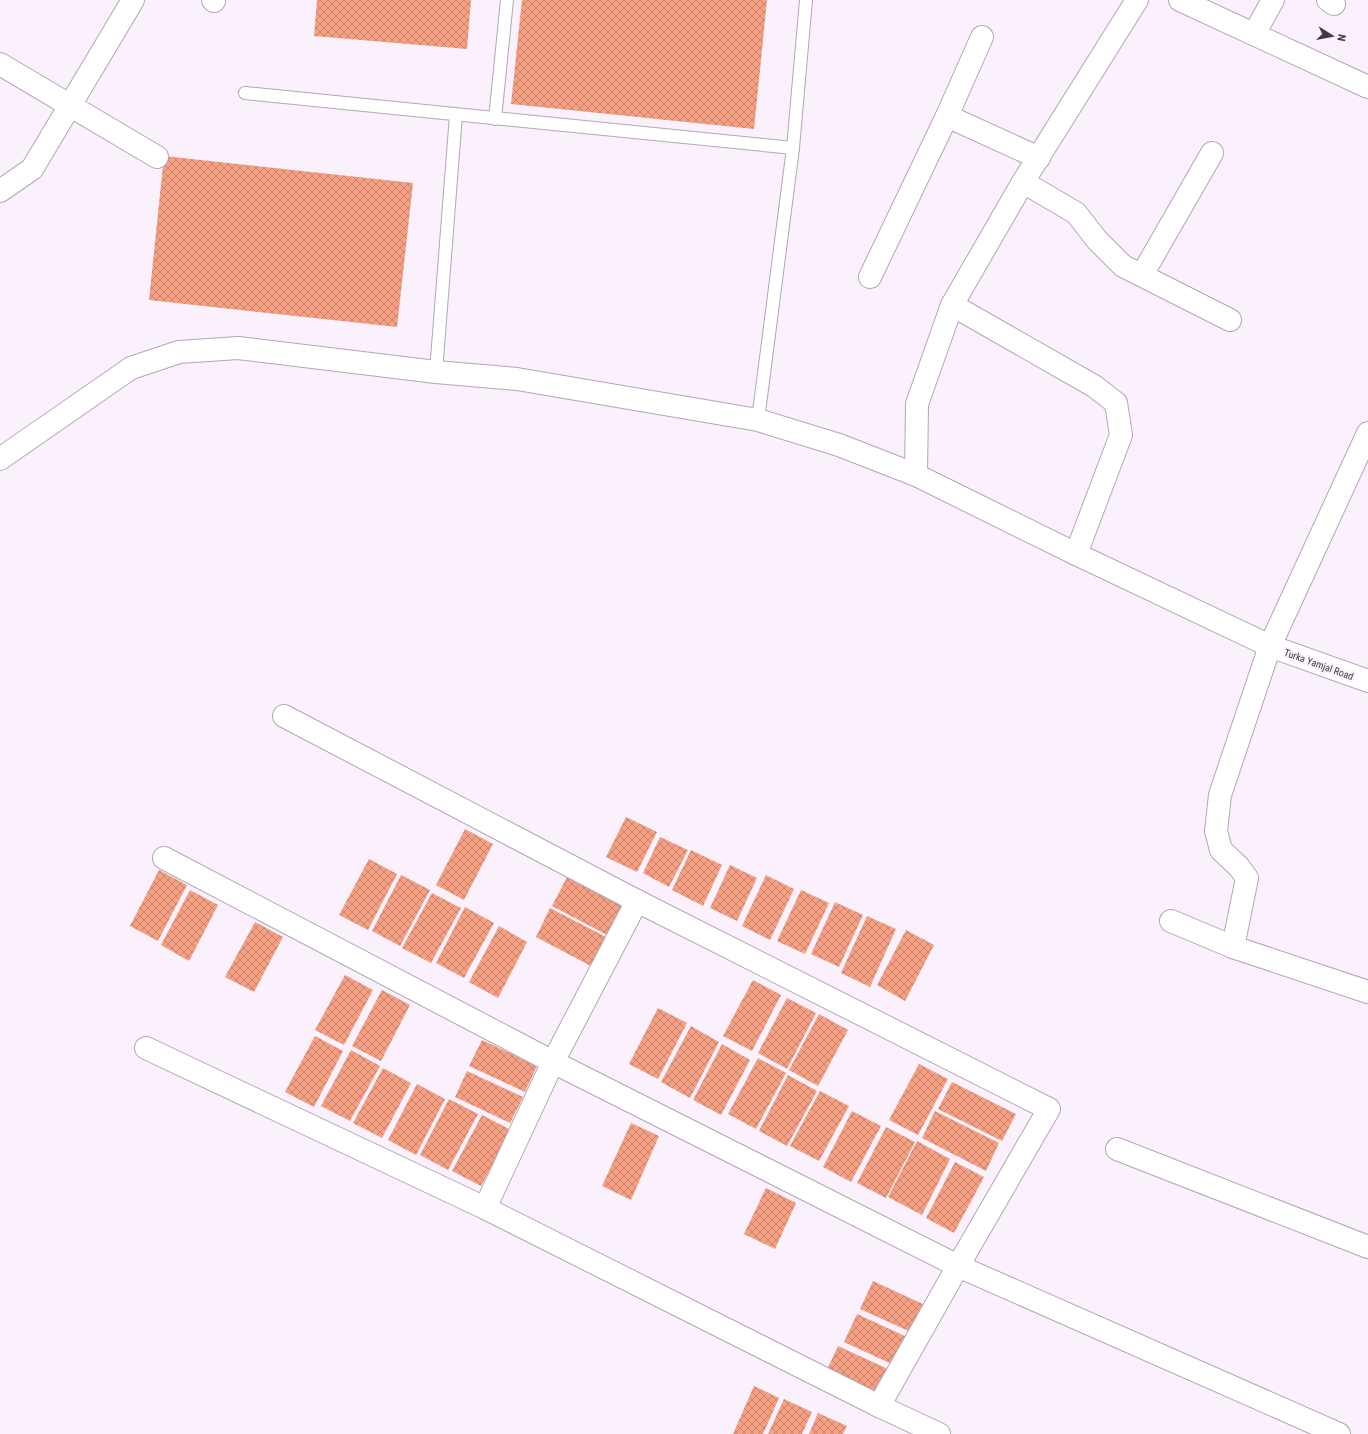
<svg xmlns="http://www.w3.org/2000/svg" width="1368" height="1434" viewBox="0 0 1368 1434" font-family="'Roboto Condensed',sans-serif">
<defs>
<pattern id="building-cross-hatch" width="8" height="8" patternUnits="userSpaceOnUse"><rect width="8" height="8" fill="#f5a082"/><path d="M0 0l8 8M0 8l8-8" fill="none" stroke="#c8836c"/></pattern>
</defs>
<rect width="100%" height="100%" fill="#faf1fd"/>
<!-- building -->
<g fill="url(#building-cross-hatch)">
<polygon points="317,0 471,0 467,49 314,36"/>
<polygon points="522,0 767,0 754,129 511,104"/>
<polygon points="164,156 413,183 397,327 149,300"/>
<polygon points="626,817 657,832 637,872 606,857"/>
<polygon points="465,829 493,844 464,900 436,885"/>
<polygon points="660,837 688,850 669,887 643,873"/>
<polygon points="691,850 722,865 703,906 672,890"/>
<polygon points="369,859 397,874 368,930 339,915"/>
<polygon points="730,865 757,878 737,921 710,908"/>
<polygon points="159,870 187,885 158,941 130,926"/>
<polygon points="401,875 430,890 400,946 372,931"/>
<polygon points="766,875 794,889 770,940 742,926"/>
<polygon points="567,877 622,906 607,935 552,906"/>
<polygon points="190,890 218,905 189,961 161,945"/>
<polygon points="801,890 829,903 805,954 777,941"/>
<polygon points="432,893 461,908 431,963 402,948"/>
<polygon points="835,902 863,915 839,967 811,954"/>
<polygon points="465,907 494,923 464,978 436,963"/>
<polygon points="550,908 606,937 591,966 536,937"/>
<polygon points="867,916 896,929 870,987 841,973"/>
<polygon points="255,922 283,937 254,992 225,977"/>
<polygon points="499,926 527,942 498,998 469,982"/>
<polygon points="906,930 934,945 905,1001 877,985"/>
<polygon points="345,975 373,990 344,1045 315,1030"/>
<polygon points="753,980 781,995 752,1051 723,1036"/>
<polygon points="382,990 410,1005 381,1061 352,1046"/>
<polygon points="787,998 816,1013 787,1069 758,1053"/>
<polygon points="658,1008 687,1023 658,1079 629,1064"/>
<polygon points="819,1014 848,1030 818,1086 789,1070"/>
<polygon points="691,1026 719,1042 690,1098 661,1082"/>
<polygon points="315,1036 343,1051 314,1107 285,1092"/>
<polygon points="482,1040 537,1066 525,1092 469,1066"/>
<polygon points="722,1044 750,1060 721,1115 693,1100"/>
<polygon points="351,1050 380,1066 350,1121 321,1106"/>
<polygon points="758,1058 786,1073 756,1129 728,1114"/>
<polygon points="919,1064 948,1079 918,1135 889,1120"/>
<polygon points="383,1068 411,1083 382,1138 353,1123"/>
<polygon points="467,1071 523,1097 510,1123 455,1097"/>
<polygon points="788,1075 817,1091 787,1146 759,1131"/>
<polygon points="952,1082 1016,1114 1002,1141 938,1109"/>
<polygon points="417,1084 445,1099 416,1155 388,1140"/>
<polygon points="820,1091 849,1106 819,1161 790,1146"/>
<polygon points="449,1099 478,1114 448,1170 420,1155"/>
<polygon points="852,1111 881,1126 851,1182 823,1167"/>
<polygon points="935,1111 999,1143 986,1171 922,1138"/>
<polygon points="482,1115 511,1130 481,1186 452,1171"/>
<polygon points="631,1123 659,1136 631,1200 602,1186"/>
<polygon points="886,1127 915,1142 886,1198 857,1183"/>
<polygon points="917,1141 950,1159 922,1215 888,1197"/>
<polygon points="955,1162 984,1177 954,1233 926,1218"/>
<polygon points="766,1188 796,1203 775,1249 744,1234"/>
<polygon points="873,1281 925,1305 913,1333 860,1309"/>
<polygon points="857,1314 909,1338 896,1366 844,1342"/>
<polygon points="838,1346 890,1370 878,1398 825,1374"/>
<polygon points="754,1386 779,1398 763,1434 733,1434"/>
<polygon points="784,1399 812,1412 802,1434 768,1434"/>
<polygon points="818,1413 847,1426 843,1434 809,1434"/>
</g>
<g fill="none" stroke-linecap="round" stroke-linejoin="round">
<defs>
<g id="lane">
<polyline points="245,93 793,148 758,420"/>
<polyline points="495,119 507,0"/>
<polyline points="793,148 806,0"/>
<polyline points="436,372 456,115"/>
</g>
<g id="street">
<polyline points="213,0 214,1"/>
<polyline points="1180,0 1368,87"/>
<polyline points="1328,0 1334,4"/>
<polyline points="1254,34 1273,0"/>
<polyline points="0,64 157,157"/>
<polyline points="947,116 1039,158"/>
<polyline points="1023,182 1076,213 1097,240 1123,266 1230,320"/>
<polyline points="0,191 32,169 133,0"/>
<polyline points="1142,275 1212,153"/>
<polyline points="870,277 947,116 982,37"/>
<polyline points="952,305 1094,386 1116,403 1121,435 1076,554"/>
<polyline points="916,475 917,404 952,305 1023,182 1137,0"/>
<polyline points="284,716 637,901 1049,1109 958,1266 879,1406"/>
<polyline points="164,858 553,1062 958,1266 1339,1434"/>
<polyline points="1171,921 1233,947 1368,992"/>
<polyline points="1233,947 1247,878 1239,867 1221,850 1216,831 1220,795 1270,646 1368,681"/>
<polyline points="146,1048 485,1208 879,1406 939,1434"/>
<polyline points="1117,1149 1368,1247"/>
<polyline points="485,1208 553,1062 637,901"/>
</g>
<polyline id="secondary" points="0,459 131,368 179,352 238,348 436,372 517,379 758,420 839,445 916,475 1076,554 1270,646 1368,433"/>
</defs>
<!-- lane casing -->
<use href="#lane" stroke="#b2a7b5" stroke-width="14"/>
<!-- street casing -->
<use href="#street" stroke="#b2a7b5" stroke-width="24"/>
<!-- secondary casing -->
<use href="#secondary" stroke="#b2a7b5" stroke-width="24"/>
<!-- lane -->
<use href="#lane" stroke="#fff" stroke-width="12"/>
<!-- street -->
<use href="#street" stroke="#fff" stroke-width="22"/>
<!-- secondary -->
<use href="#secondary" stroke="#fff" stroke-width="22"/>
</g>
<g text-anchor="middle" stroke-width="4" stroke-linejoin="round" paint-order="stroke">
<!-- street labels -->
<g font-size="10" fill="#3f3a40" stroke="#faf1fd">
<text transform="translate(1319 664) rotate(20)" y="4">Turka Yamjal Road</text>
</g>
</g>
<!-- north arrow -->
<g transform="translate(1332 36) rotate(101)" stroke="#faf1fd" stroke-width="3" paint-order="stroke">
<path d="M0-3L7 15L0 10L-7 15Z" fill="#3f3a40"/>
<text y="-6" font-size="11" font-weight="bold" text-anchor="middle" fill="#3f3a40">N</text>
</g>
</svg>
